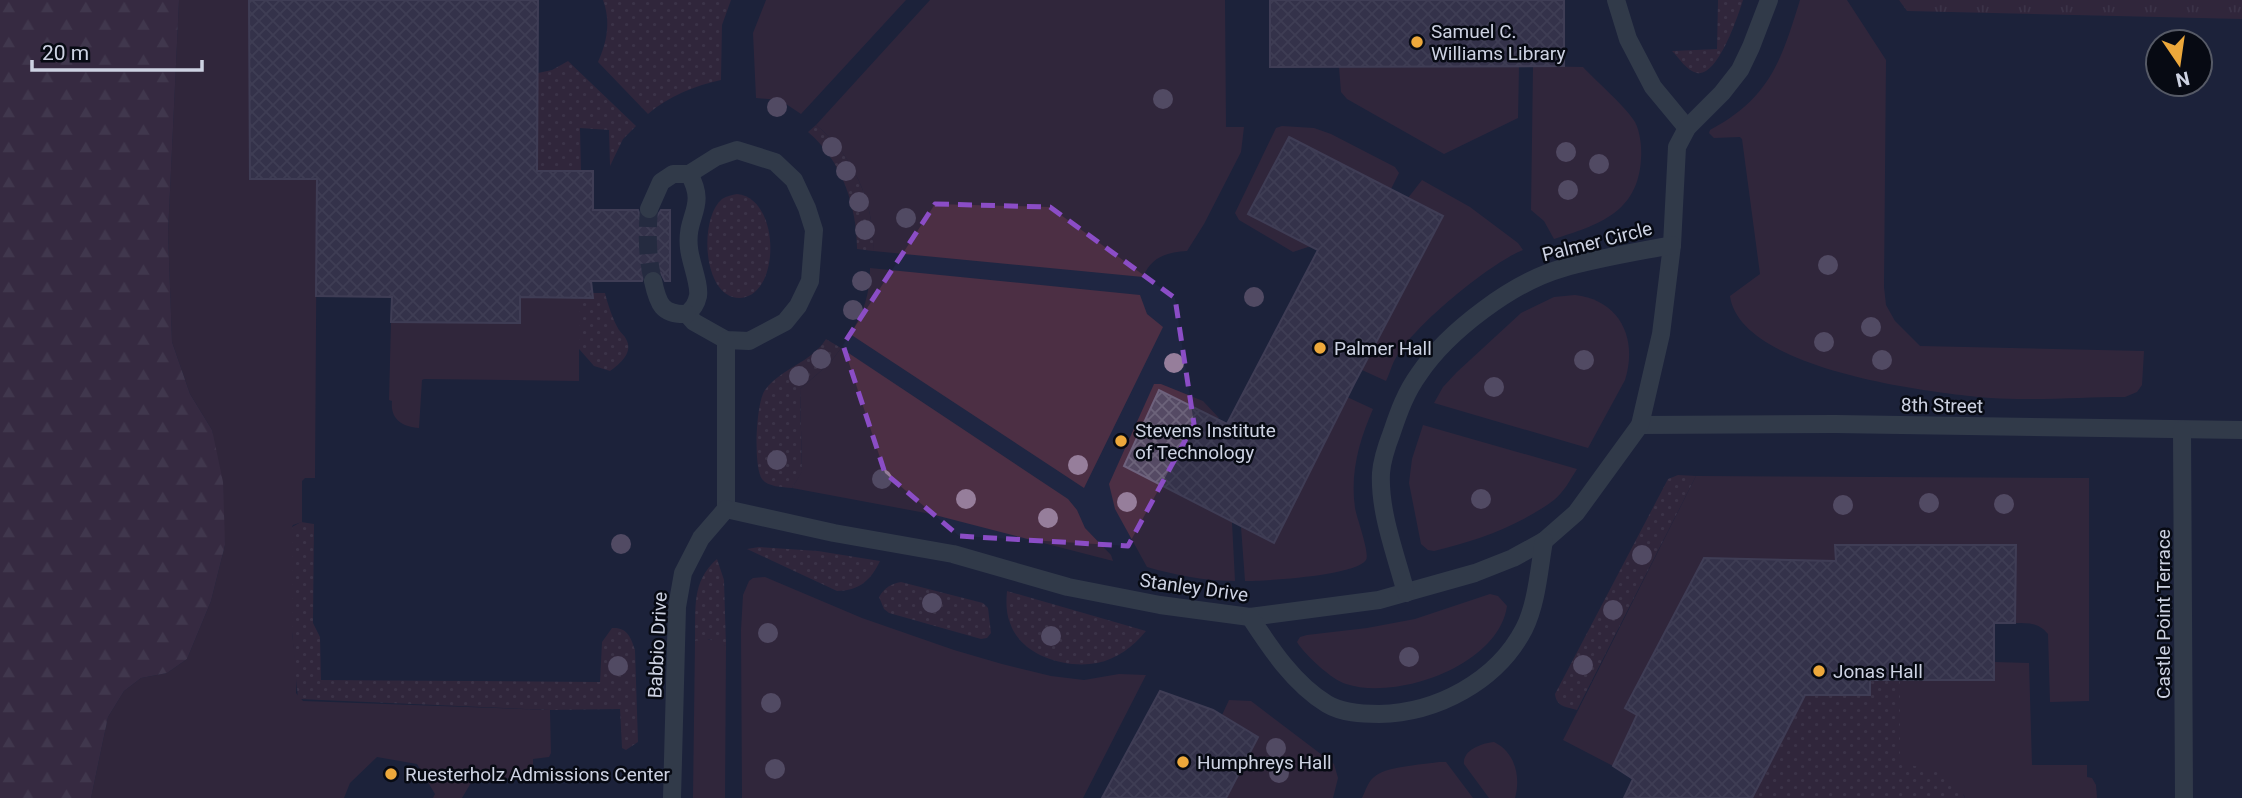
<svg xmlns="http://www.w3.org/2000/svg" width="2242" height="798" viewBox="0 0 2242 798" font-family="Roboto,sans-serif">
<defs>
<pattern id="forest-firs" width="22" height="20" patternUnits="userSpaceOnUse" patternTransform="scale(1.75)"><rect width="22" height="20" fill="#5a3951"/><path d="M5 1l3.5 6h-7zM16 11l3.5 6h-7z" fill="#70556a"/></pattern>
<pattern id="park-tufts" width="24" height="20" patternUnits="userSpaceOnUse" patternTransform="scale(1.75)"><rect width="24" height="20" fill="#4c2f44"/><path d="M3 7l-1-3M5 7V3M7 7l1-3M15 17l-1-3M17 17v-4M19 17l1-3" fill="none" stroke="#654c5f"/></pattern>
<pattern id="garden-dots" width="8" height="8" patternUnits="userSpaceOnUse" patternTransform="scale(1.75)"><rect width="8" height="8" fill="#4c2f44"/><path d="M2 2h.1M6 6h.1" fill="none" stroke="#654c5f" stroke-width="1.8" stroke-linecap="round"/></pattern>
<pattern id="building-cross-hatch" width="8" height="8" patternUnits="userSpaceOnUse" patternTransform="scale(1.75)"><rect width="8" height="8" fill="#554a64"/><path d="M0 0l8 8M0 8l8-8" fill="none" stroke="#6c637a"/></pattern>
</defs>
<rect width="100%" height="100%" fill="#191f35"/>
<!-- built -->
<path fill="#1f2642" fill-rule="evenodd" d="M0 0H2242V798H0ZM2158 42H2200V84H2158Z"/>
<!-- grass -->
<g fill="#4c2f44">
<polygon points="179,0 249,0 250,179 317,179 315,478 305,478 302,481 302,522 293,525 292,527 292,632 297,675 296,693 303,701 550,710 551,753 549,757 533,759 533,779 496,778 481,773 475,776 462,798 433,798 435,794 417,764 377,757 350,783 344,798 91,798 108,717 124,691 141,678 167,673 187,659 211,601 225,545 212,430 190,394 172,342 168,233"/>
<polygon points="766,0 906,0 801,114 780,100 756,98 753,33"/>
<path d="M930 0H1225L1226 127H1244L1241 152 1204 224 1187 251C1167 252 1151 257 1143 277L873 251C875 203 853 155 816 125Z"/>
<path d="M1800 0H1847L1886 60 1884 287 1886 305 1895 321 1920 346 2144 351 2142 385 2137 392 2125 397C2082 397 2033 401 1991 398 1932 393 1740 370 1730 296L1760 274 1742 139 1740 137 1714 138 1709 133 1710 130C1770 98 1781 61 1800 0Z"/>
<polygon points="1519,66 1518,118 1444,154 1347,99 1341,92 1339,67"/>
<path d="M1533 66 1583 67C1597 82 1625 106 1635 122 1640 131 1642 148 1641 159 1638 213 1598 225 1554 239L1544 221 1531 210Z"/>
<polygon points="1282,126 1314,128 1331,134 1395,167 1399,173 1391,189 1289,137 1311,246 1293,252 1239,220 1235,213 1276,128"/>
<path d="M1422 180 1470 207 1518 243 1523 250C1490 263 1415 325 1397 356 1392 363 1390 373 1386 381L1362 370 1443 217 1408 198Z"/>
<path d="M870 268 1140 295 1147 314 1163 327 1084 488 850 334C864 313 870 293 870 268Z"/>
<path d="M1575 295C1620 300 1638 339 1625 380L1588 448 1434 403 1443 387 1457 372 1521 313 1554 297Z"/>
<path d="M520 297 579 298V381L424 379 422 380 419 428C402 427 390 419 392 401L389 400 391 322 519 323Z"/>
<polygon points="841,348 1068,499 1077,510 1085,528 1111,555 1113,561 931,514 792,488 802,471 800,389 830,363"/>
<path d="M1154 384H1161L1203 401 1219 418H1216L1159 390 1124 466 1232 522 1235 581C1205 581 1175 575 1147 567L1115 509 1109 484Z"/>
<path d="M1347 397 1373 409C1359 441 1350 473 1355 508 1357 519 1370 553 1366 560 1355 576 1265 581 1245 581L1241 527 1274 543Z"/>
<path d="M1423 425 1577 469C1570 480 1564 492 1554 500 1519 526 1476 541 1434 551L1428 550 1421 544 1409 483 1412 459Z"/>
<path d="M1696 476 2089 478V701L2050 702 2048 634C2039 623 2030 623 2015 623L2016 545H1836V561L1704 558 1625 708 1637 715 1613 766 1563 740Z"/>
<polygon points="765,577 862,618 954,650 1002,664 1051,676 1084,680 1119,674 1146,675 1083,798 742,798 741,630 743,595 749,581 753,578"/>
<path d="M1490 594 1498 596 1507 606C1499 665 1397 701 1346 684 1332 680 1304 654 1297 642L1300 637 1307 635 1367 628 1415 619Z"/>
<polygon points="702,638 717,641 726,646 725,798 693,798 695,641"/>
<polygon points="1994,662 2029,663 2032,765 2087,765 2087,777 2092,778 2096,785 2097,798 1965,798 1964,795 1900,765 1900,680 1993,680"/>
<polygon points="1229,700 1251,701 1334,764 1338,778 1333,798 1226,798 1257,737 1222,715"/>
<path d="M1494 742C1515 752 1521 777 1515 798H1489L1464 764C1462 751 1481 743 1494 742Z"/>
<path d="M1439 762H1446L1473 798H1362C1365 792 1368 782 1373 778 1384 766 1422 765 1439 762Z"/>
</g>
<!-- forest -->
<polygon fill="url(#forest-firs)" points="0,0 179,0 168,233 172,342 190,394 212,430 223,482 225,545 211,601 187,659 167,673 141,678 124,691 108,717 91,798 0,798"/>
<!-- park -->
<polygon fill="url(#park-tufts)" points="1899,0 2242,0 2242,19 1907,11"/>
<!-- garden -->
<g fill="url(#garden-dots)">
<path d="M603 0H731L722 25 721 80C694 86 669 96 648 114L598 62C607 42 611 22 603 0Z"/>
<path d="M1718 0H1743C1738 16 1718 77 1697 73 1687 71 1679 58 1672 51L1717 49Z"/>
<polygon points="568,61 636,126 623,139 610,166 609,130 580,128 581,171 524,171 525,130 538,131 538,73 552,70"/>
<path d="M816 125C853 155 875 203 873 251L857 249C857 206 842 161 808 132Z"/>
<path d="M737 194C781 198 781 296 740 298 703 299 698 219 722 199 727 196 732 195 737 194Z"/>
<path d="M592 293H605C608 305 613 320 619 330 621 333 625 336 626 339 634 352 620 364 610 371L594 366 579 349V298H592Z"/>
<path d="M826 339 841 348 830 363 800 389 802 472 792 488C782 487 768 487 762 479 753 467 756 402 765 390 781 368 811 363 826 339Z"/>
<path d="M1678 475 1696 476 1577 710C1567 707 1556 707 1555 694L1668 479Z"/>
<path d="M301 522 314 524 313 623 320 637 321 680 600 682 602 642 612 628C627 627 631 637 635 650L638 742 626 750 622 748 620 709 550 710 298 699 292 632V527Z"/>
<path d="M759 547 818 551 880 561C871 580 859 591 837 591L747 549Z"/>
<path d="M717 559 724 580 726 646 709 639 695 641C696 608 691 582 717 559Z"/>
<path d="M901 582 983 603 988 608 991 633 987 638 981 639 889 613 884 609 879 597C885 587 891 584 901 582Z"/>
<path d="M1007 591 1146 631C1133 647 1117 659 1097 663 1066 669 1021 656 1010 623 1006 613 1006 602 1007 591Z"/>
<path d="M1870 680H1900V765C1927 766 1953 771 1965 798H1752L1787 695H1870Z"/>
</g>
<!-- building -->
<g fill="url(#building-cross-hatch)" stroke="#6e627d" stroke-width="2">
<polygon points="249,0 538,0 537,171 593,171 593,210 638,210 640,216 650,220 656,218 661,210 670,210 670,281 665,281 661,273 651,270 645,273 642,281 591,281 593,298 520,297 520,323 391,322 392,297 316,296 317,179 250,179"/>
<polygon points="1270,0 1564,0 1564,66 1270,67"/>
<polygon points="1289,137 1443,216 1354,384 1274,543 1124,466 1159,390 1227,424 1318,250 1248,214"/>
<polygon points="1835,545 2016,545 2015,623 1994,623 1994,680 1870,680 1870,695 1805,695 1752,798 1624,798 1633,779 1613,766 1637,715 1625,708 1704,558 1836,561"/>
<polygon points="1160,691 1213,710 1258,737 1226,798 1102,798"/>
</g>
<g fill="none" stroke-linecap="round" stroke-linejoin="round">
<!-- minor-tunnel -->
<path stroke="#343a4f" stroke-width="18" stroke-dasharray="18 9" stroke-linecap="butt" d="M649 209C647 234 647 257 653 281"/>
<!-- minor -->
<g stroke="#4f5b63" stroke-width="18">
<polyline points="1616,0 1628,39 1653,87 1687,128"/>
<path d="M649 209 661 182 673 174H689L716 157 737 150 775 162 794 180 807 208 814 230 810 281 798 306 785 322 749 341 726 340 694 322 687 314C693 308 696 305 698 296 700 284 690 261 689 248 685 215 708 207 689 174"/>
<path d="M653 281C658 304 662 315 687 314"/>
<polyline points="726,340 726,509"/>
<polyline points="1640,425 1835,424 2242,430"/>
<polyline points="2182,430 2184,798"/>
<polyline points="726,509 834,533 953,554 1068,587 1160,605 1250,617 1379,600 1475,573 1513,558 1544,541 1576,513 1640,425 1661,334 1672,245 1677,147 1687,128 1722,93 1740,70 1751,47 1769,0"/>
<path d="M1406 593C1396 555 1379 512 1381 473 1382 459 1387 445 1392 432 1399 411 1406 392 1419 374 1448 331 1513 282 1563 268 1598 258 1636 252 1672 245"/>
<path d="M1250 617C1271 649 1294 684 1327 704 1342 713 1362 714 1379 714 1437 713 1497 681 1524 629 1537 603 1539 569 1544 541"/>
<polyline points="672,798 677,607 683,573 701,538 726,509"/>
</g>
</g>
<!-- trees -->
<g fill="#967e9b">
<circle cx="1163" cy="99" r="10"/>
<circle cx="777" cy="107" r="10"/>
<circle cx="832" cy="147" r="10"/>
<circle cx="1566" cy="152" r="10"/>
<circle cx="1599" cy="164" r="10"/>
<circle cx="846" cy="171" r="10"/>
<circle cx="1568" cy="190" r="10"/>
<circle cx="859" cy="202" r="10"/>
<circle cx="906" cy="218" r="10"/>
<circle cx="865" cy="230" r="10"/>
<circle cx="1828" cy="265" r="10"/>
<circle cx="862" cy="281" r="10"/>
<circle cx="1254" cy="297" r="10"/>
<circle cx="853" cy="310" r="10"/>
<circle cx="1871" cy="327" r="10"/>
<circle cx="1824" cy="342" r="10"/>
<circle cx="821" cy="359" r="10"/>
<circle cx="1584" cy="360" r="10"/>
<circle cx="1882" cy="360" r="10"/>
<circle cx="1174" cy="363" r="10"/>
<circle cx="799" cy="376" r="10"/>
<circle cx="1494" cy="387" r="10"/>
<circle cx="777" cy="460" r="10"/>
<circle cx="1078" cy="465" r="10"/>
<circle cx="882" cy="479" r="10"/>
<circle cx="966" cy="499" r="10"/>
<circle cx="1481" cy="499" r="10"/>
<circle cx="1127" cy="502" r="10"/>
<circle cx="1929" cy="503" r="10"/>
<circle cx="2004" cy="504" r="10"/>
<circle cx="1843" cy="505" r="10"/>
<circle cx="1048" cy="518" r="10"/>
<circle cx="621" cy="544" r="10"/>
<circle cx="1642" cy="555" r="10"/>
<circle cx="932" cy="603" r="10"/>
<circle cx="1613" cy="610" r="10"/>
<circle cx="768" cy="633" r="10"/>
<circle cx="1051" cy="636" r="10"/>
<circle cx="1409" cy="657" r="10"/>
<circle cx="1583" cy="665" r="10"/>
<circle cx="618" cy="666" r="10"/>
<circle cx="771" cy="703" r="10"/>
<circle cx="1276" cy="748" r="10"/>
<circle cx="775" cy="769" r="10"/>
<circle cx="1279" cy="773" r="10"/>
</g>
<!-- marked area -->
<path d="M0 0H2242V798H0ZM935 204 1050 207 1175 298 1194 424 1128 546 959 536 885 473 843 345Z" fill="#191f35" fill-opacity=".55" fill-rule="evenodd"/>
<path fill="none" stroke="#8b4dc6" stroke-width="5" stroke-dasharray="14 9" stroke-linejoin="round" d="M935 204 1050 207 1175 298 1194 424 1128 546 959 536 885 473 843 345Z"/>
<!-- markers -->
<g fill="#eda83b" stroke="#070a13" stroke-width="2.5">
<circle cx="1417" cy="42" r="7"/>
<circle cx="1320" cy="348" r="7"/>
<circle cx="1121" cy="441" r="7"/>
<circle cx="1819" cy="671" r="7"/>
<circle cx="1183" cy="762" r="7"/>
<circle cx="391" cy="774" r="7"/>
</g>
<g text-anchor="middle" stroke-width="5" stroke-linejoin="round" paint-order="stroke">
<!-- poi labels -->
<g font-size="19" fill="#cdd2e2" stroke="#070a13" text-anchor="start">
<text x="1431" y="38">Samuel C.<tspan x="1431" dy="22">Williams Library</tspan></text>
<text x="1334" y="355">Palmer Hall</text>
<text x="1135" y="437">Stevens Institute<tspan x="1135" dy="22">of Technology</tspan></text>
<text x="1833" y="678">Jonas Hall</text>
<text x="1197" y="769">Humphreys Hall</text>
<text x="405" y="781">Ruesterholz Admissions Center</text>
</g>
<!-- street labels -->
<g font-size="19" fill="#cdd2e2" stroke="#070a13">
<text transform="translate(1597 241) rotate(-14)" y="7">Palmer Circle</text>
<text transform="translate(1942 405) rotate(1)" y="7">8th Street</text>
<text transform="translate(1194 587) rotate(8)" y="7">Stanley Drive</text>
<text transform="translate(2163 614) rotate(-90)" y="7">Castle Point Terrace</text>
<text transform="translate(657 645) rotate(-87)" y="7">Babbio Drive</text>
</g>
</g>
<!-- north arrow -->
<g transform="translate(2179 63) rotate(167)"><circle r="33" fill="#070a13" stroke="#565a66" stroke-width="2"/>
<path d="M0-5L12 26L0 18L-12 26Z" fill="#eda83b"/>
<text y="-10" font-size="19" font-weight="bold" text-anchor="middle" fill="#cdd2e2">N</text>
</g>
<!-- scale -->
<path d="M32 60v10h170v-10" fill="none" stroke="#cdd2e2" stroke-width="3.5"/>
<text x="42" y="60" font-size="21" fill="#cdd2e2" stroke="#070a13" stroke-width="5" paint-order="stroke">20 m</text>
</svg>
